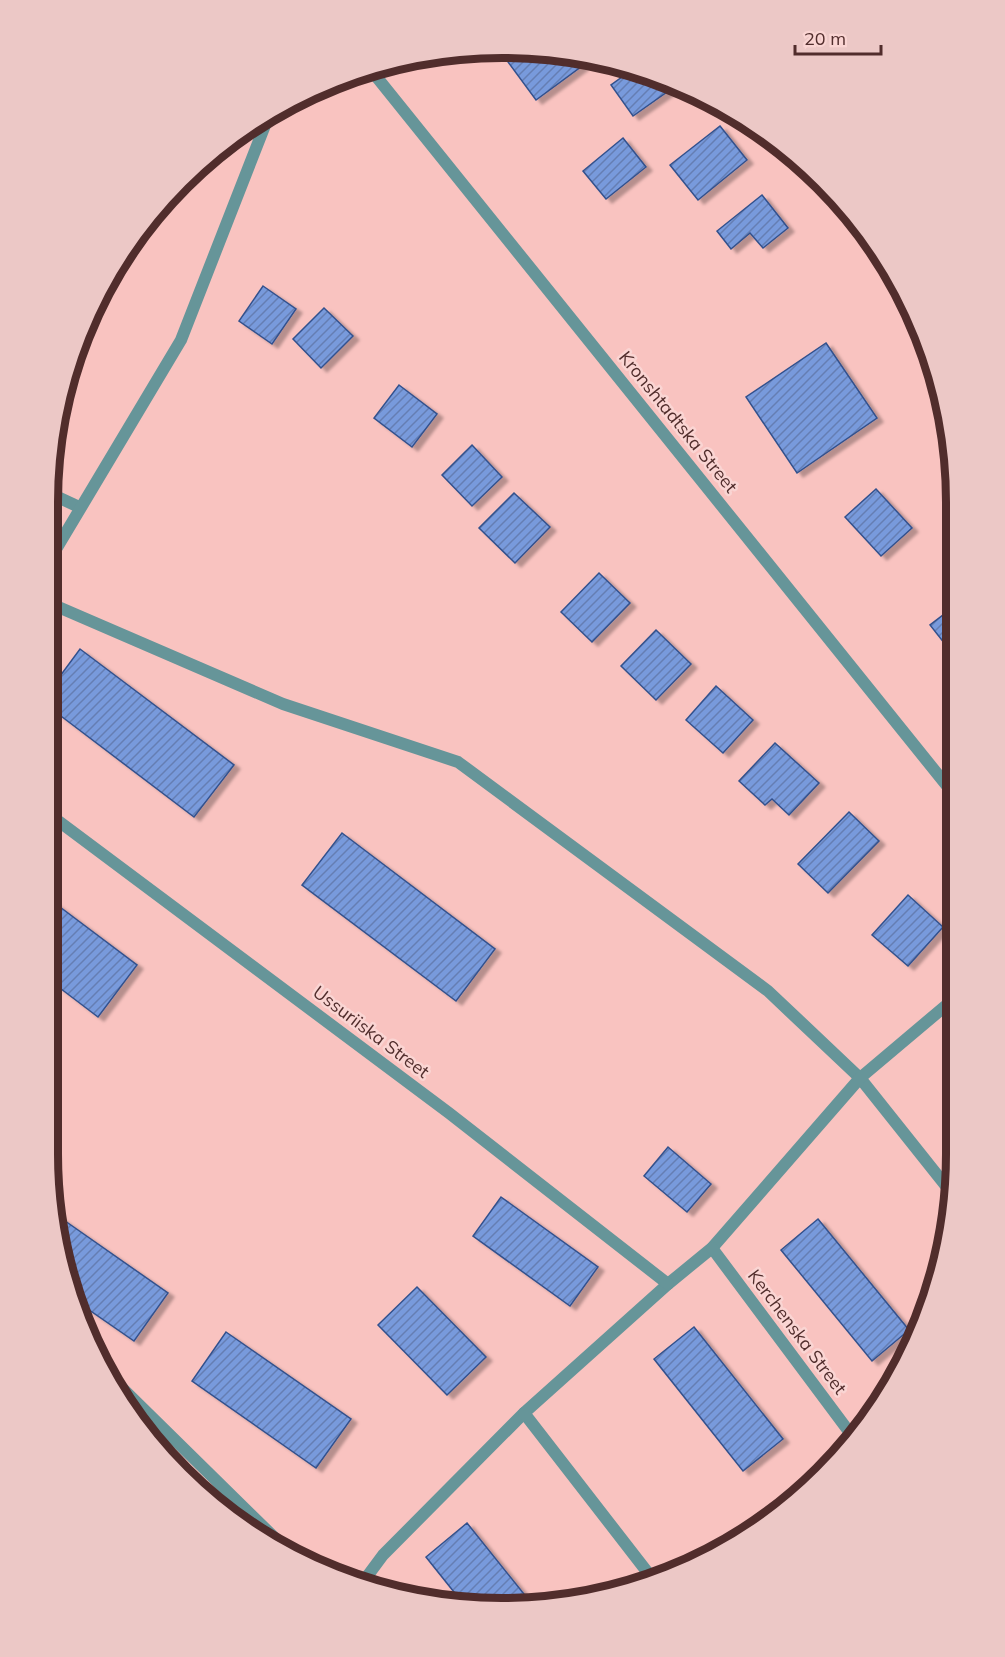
<svg xmlns="http://www.w3.org/2000/svg" width="1005" height="1657" viewBox="0 0 1005 1657" font-family="Mulish,sans-serif">
<defs>
<pattern id="building-hatch" width="6" height="6" patternUnits="userSpaceOnUse" patternTransform="scale(1.5)"><rect width="6" height="6" fill="#789adc"/><path d="M-1 1l2-2M0 6l6-6M5 7l2-2" fill="none" stroke="#657eb3"/></pattern>
<filter id="shadow"><feDropShadow dx="6" dy="4" stdDeviation="1.5" flood-color="#0004"/></filter>
</defs>
<rect width="100%" height="100%" fill="#f9c3c0"/>
<!-- building -->
<g fill="url(#building-hatch)" stroke="#33518d" stroke-width="1.5" filter="url(#shadow)">
<polygon points="524,50 573,55 582,66 536,100 508,62"/>
<polygon points="633,69 670,81 674,87 633,116 611,85"/>
<polygon points="720,126 747,160 698,200 670,165"/>
<polygon points="623,138 646,167 606,199 583,171"/>
<polygon points="762,195 788,228 763,248 750,233 731,249 717,231"/>
<polygon points="263,286 296,309 272,344 239,321"/>
<polygon points="324,308 353,336 321,368 293,339"/>
<polygon points="826,343 877,418 797,473 746,397"/>
<polygon points="399,385 437,414 412,447 374,418"/>
<polygon points="472,445 502,477 472,506 442,475"/>
<polygon points="876,489 912,528 881,556 845,517"/>
<polygon points="514,493 550,527 515,563 479,528"/>
<polygon points="599,573 630,603 592,642 561,612"/>
<polygon points="956,605 956,658 930,625"/>
<polygon points="656,630 691,664 656,700 621,666"/>
<polygon points="80,649 234,765 194,817 49,707 49,691"/>
<polygon points="716,686 753,720 723,753 686,720"/>
<polygon points="775,743 819,783 789,815 772,799 765,805 739,781"/>
<polygon points="849,812 879,841 828,893 798,864"/>
<polygon points="342,833 495,949 456,1001 302,885"/>
<polygon points="908,895 943,927 908,966 872,935"/>
<polygon points="48,898 137,965 98,1017 48,979"/>
<polygon points="668,1147 711,1184 687,1212 644,1176"/>
<polygon points="501,1197 598,1267 570,1306 473,1236"/>
<polygon points="58,1216 168,1293 134,1341 72,1298"/>
<polygon points="818,1219 909,1330 872,1361 781,1250"/>
<polygon points="417,1287 486,1357 447,1395 378,1325"/>
<polygon points="694,1327 783,1439 743,1471 654,1359"/>
<polygon points="226,1332 351,1419 316,1468 192,1381"/>
<polygon points="467,1523 532,1604 502,1609 462,1602 426,1557"/>
</g>
<g fill="none" stroke-linecap="round" stroke-linejoin="round">
<!-- service -->
<g stroke="#669599" stroke-width="12">
<polyline points="49,603 283,704 458,762 768,991 860,1078 954,1196"/>
<polyline points="360,1586 383,1555 524,1413 668,1284 712,1248 860,1078 956,997"/>
</g>
<!-- minor -->
<g stroke="#669599" stroke-width="12">
<polyline points="49,493 79,507"/>
<polyline points="49,814 449,1113 668,1284"/>
<polyline points="712,1248 853,1437"/>
<polyline points="116,1382 288,1551"/>
<polyline points="524,1413 655,1582"/>
</g>
<!-- tertiary -->
<g stroke="#669599" stroke-width="12">
<polyline points="371,70 956,797"/>
<polyline points="49,561 181,340 269,115"/>
</g>
</g>
<g text-anchor="middle" stroke-width="5" stroke-linejoin="round" paint-order="stroke">
<!-- street labels -->
<g font-size="18" fill="#512d2c" stroke="#fad5d3">
<text transform="translate(678 422) rotate(51)" y="6">Kronshtadtska Street</text>
<text transform="translate(371 1032) rotate(37)" y="6">Ussuriiska Street</text>
<text transform="translate(797 1332) rotate(53)" y="6">Kerchenska Street</text>
</g>
</g>
<!-- crop -->
<path d="M0 0H1005V1657H0ZM502 58H502A444 444 0 0 1 946 502V1154A444 444 0 0 1 502 1598H502A444 444 0 0 1 58 1154V502A444 444 0 0 1 502 58Z" fill="#ecc8c6" fill-rule="evenodd"/>
<path fill="none" stroke="#512d2c" stroke-width="8" d="M502 58H502A444 444 0 0 1 946 502V1154A444 444 0 0 1 502 1598H502A444 444 0 0 1 58 1154V502A444 444 0 0 1 502 58Z"/>
<!-- scale -->
<path d="M795 45v9h86v-9" fill="none" stroke="#512d2c" stroke-width="3"/>
<text x="804" y="45" font-size="18" fill="#512d2c" stroke="#fad5d3" stroke-width="4.5" paint-order="stroke">20 m</text>
</svg>
